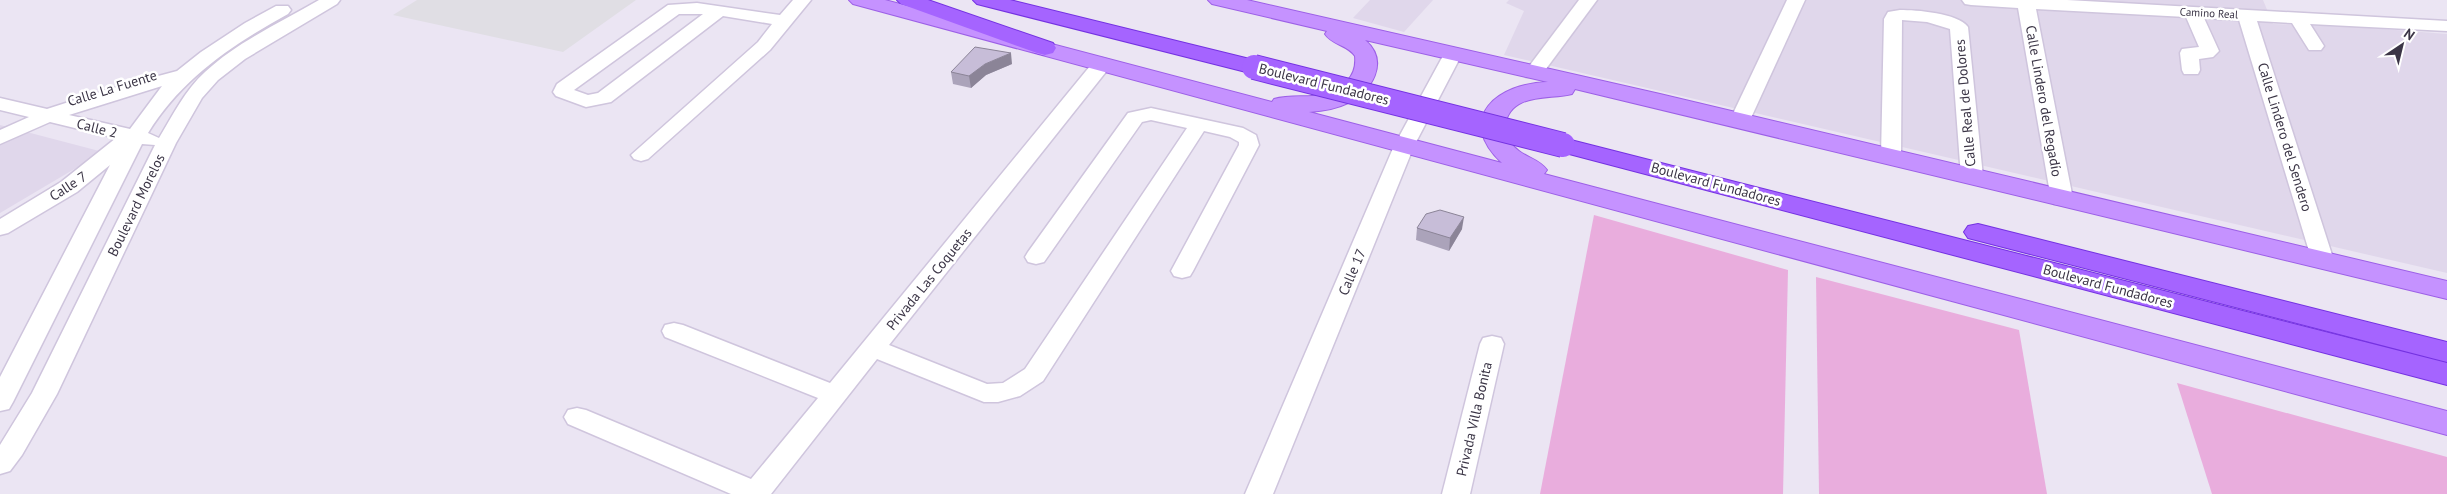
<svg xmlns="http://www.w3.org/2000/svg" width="2447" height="494" viewBox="0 0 2447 494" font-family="'PT Sans',sans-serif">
<rect width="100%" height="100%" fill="#ebe5f3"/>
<!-- residential -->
<g fill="#e0d7eb">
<polygon points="1370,0 1433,0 1404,32 1353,18"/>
<polygon points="1509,0 2263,0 2273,24 2357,27 2447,34 2447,273 1504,55 1524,11 1506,3"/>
<polygon points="0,125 103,152 0,213"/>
</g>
<!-- green -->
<g fill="#e9addd">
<polygon points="1594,215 1788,270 1783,494 1540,494"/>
<polygon points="1816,277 2019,330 2047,494 1819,494"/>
<polygon points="2177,383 2447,457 2447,494 2212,494"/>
</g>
<!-- parking -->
<polygon fill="#e0dee4" points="417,0 636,0 563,52 393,15"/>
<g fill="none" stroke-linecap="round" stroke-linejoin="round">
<defs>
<g id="minor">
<path d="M319 0H340L337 4 245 59 218 80 202 98 176 143 57 394 22 455 10 471 0 474V445L32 393 155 145 142 144 13 402 9 409 0 411V377L110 165 77 192 8 233 0 235V219L61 182 116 138 50 122 0 144V130L29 117 0 110V98L47 109 106 90 177 71 201 52 245 23 276 6H288L291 10 288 14C232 45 182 78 148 133L159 138C173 115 185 90 205 72 237 42 281 22 319 0ZM162 86 130 129 69 115Z"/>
<path d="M793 0H811L770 50 648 159 641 161 634 159 631 155 758 42 772 24 723 16 611 102 586 107 556 96 553 92 557 84 668 5 697 3 780 15ZM679 14H703L598 93 588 95 574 90Z"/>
<polygon points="1579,0 1597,0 1540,77 1526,77 1524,73"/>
<polygon points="1787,0 1805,0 1750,120 1747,124 1740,126 1733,124 1730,120"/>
<polygon points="1962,0 2067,0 2447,21 2447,31 2310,24 2324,46 2321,50 2309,50 2292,23 2257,21 2334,261 2331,266 2323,268 2315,266 2312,261 2239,20 2204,18 2219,51 2213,57 2199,59 2200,70 2198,74 2184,74 2182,70 2180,53 2182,49 2199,47 2186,17 2036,9 2073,199 2070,204 2062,205 2054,204 2051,199 2018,8 1971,5 1965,4"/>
<path d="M1900 10C1916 10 1958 13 1968 27L1983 177 1979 181 1972 183 1965 181 1961 177 1950 29 1927 22 1902 20 1901 156 1898 160 1891 162 1884 160 1881 156 1884 19 1888 12Z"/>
<polygon points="1453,48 1460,50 1462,54 1414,146 1273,494 1245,494 1394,146 1444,54 1446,50"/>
<polygon points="1102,58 1109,60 1111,64 1109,68 889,345 987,384 1003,383 1025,369 1187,128 1151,120 1142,122 1044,262 1036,264 1028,262 1025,257 1028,252 1128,113 1151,108 1243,128 1256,135 1259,145 1193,271 1190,276 1182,278 1174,276 1171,271 1239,145 1239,142 1230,137 1204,131 1043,381 1020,396 998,402 984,402 877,359 771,494 731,494 568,424 564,417 568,410 577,408 586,410 751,479 818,398 665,337 662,331 665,325 674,323 683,325 830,383 1095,60"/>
<polygon points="1492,336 1501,338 1504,344 1470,494 1442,494 1480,344 1483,338"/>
</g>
<path id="major" d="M849 0H885L1272 102 1274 99C1300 92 1325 104 1347 81 1354 74 1356 66 1355 56 1348 45 1332 45 1325 34L1327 31 1212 4 1208 0H1247L1660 94 2447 281V299L1575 89 1572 94C1548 100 1511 92 1505 125 1503 135 1511 145 1519 151 1528 158 1540 160 1547 170L1544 174 2447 411V435L853 4ZM1365 40 1548 82C1498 83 1454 118 1502 163L1309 112C1322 111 1336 109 1348 103 1372 92 1390 61 1365 40Z"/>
<g id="highway">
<polygon points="897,0 928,0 1053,43 1056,48 1053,53 1045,55 1037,53 901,4"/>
<polygon points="973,0 1010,0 1262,62 1265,67 1262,72 1254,74 977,4"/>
<polygon points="1563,138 2447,363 2447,385 1554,150 1551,145 1554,140"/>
<polygon points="1978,224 2447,342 2447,362 1968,238 1964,232 1968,226"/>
</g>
</defs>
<!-- minor casing -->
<use href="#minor" stroke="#cfc5dd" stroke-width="3"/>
<!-- major casing -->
<use href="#major" stroke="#9c60e6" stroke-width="2"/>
<!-- highway casing -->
<use href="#highway" stroke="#7432e1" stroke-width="2"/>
<!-- minor -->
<use href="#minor" fill="#fff" fill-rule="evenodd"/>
<!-- major -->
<use href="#major" fill="#c592ff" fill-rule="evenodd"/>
<!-- highway -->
<use href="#highway" fill="#a564ff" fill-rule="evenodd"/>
<defs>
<polyline id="highway-bridge" points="1254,67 1563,145"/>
</defs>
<!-- highway-bridge casing -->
<use href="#highway-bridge" stroke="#7432e1" stroke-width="26" stroke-linecap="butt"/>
<!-- highway-bridge -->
<use href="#highway-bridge" stroke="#a564ff" stroke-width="24"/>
</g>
<!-- wall -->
<g fill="#aba3ba">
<polygon points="1012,64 986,75 971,88 953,84 951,72"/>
<polygon points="1417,228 1462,229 1449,251 1416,240"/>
</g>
<!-- shaded-wall -->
<g fill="#8b8497">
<polygon points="1011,53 1012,64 986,75 971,88 969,76 985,64"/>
<polygon points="1464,217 1462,229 1449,251 1450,238"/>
</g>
<!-- building -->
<g fill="#c7bdd8" stroke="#8b8497">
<polygon points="975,47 1011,53 985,64 969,76 951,72"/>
<polygon points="1440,210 1464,217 1450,238 1417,228 1426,214"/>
</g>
<g text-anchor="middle" stroke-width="5" stroke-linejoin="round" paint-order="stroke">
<!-- far-street labels -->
<g font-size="11" fill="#3b3546" stroke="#fff">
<text transform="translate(2209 13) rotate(3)" y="4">Camino Real</text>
</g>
<!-- street labels -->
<g font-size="14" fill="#3b3546" stroke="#fff">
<text transform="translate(1324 84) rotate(14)" y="5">Boulevard Fundadores</text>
<text transform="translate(112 88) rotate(-17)" y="5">Calle La Fuente</text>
<text transform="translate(2044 101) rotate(80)" y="5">Calle Lindero del Regadío</text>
<text transform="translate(1965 103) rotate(-95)" y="5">Calle Real de Dolores</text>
<text transform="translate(97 128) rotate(14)" y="5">Calle 2</text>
<text transform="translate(2285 137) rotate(73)" y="5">Calle Lindero del Sendero</text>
<text transform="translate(1716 184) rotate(15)" y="5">Boulevard Fundadores</text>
<text transform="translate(68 186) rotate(-33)" y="5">Calle 7</text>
<text transform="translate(136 205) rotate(-64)" y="5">Boulevard Morelos</text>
<text transform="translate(1352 272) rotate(-67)" y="5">Calle 17</text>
<text transform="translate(929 279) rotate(-51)" y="5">Privada Las Coquetas</text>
<text transform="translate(2108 286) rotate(15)" y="5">Boulevard Fundadores</text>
<text transform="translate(1474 419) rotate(-77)" y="5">Privada Villa Bonita</text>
</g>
</g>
<!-- north arrow -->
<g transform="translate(2402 45) rotate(35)" stroke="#ffffff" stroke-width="4" paint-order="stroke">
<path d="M0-4L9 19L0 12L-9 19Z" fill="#3b3546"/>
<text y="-8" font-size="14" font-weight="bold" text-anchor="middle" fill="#3b3546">N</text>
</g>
</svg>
